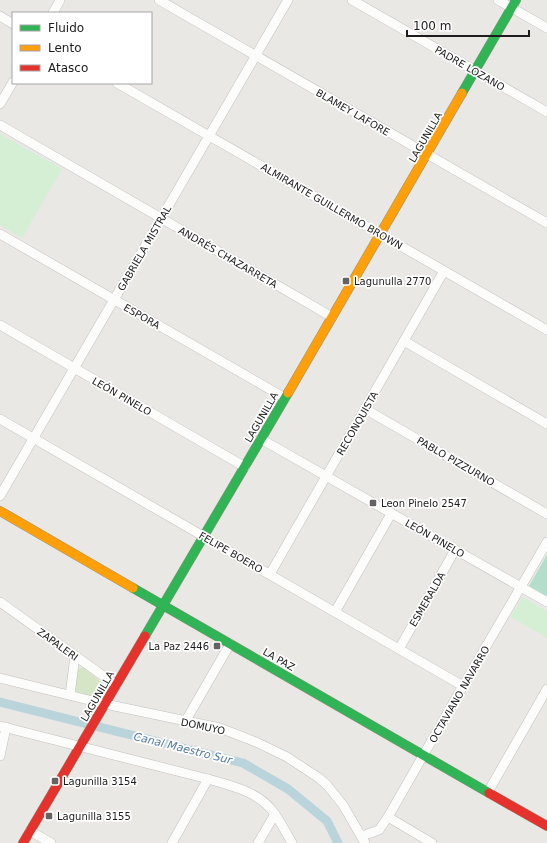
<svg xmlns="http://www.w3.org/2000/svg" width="547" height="843" viewBox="0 0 547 843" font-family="'DejaVu Sans',sans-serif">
<rect width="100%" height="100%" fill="#eae8e4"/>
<!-- grass -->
<polygon fill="#d6e5c5" points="80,668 84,668 107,687 108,691 101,699 76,692 75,690 78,670"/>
<!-- park -->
<g fill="#d4efd4">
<polygon points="0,134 62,169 22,238 0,225"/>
<polygon points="522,597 547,611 547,638 511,617"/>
</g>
<!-- pitch -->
<polygon fill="#b3decc" points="547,555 547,596 529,586"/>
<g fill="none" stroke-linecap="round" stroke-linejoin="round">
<!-- canal -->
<polyline stroke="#bad4db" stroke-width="9" points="0,702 243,763 288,789 327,821 338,843"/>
<defs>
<g id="street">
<polyline points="159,0 547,223"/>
<polyline points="352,0 547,112"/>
<polyline points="498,0 547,28"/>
<polyline points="53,13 60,0"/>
<polyline points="0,16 13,24"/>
<polyline points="117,83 547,330"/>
<polyline points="0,104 13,82"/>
<polyline points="0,125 332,317"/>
<polyline points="0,234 285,398"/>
<polyline points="0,325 245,467"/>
<polyline points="404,341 547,424"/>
<polyline points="365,409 547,514"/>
<polyline points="0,419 463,686"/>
<polyline points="261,439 547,602"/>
<polyline points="0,496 288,0"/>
<polyline points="270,574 444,271"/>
<polyline points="0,602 116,685"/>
<polyline points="335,612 391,514"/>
<polyline points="399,649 455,550"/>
<polyline points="0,678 105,704 220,728 256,742 287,757 319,778 327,785 343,805 365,843"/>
<polyline points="70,695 75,656"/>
<polyline points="185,722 230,644"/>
<path d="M0 726 208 779C228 785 256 791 270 808 279 818 285 831 292 843"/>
<polyline points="0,756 6,727"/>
<polyline points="488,792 547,689"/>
<polyline points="388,817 432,843"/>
<polyline points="30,831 51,843"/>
<polyline points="362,836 379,830 388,817 463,686 547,542"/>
<polyline points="172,843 208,779"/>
<polyline points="258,843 275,814"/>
</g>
<g id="fast">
<polyline points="462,93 516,0"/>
<polyline points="133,588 489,793"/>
<polyline points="145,636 288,393"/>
</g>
<g id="slow">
<polyline points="288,393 462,93"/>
<polyline points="0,511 133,588"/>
</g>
<g id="jam">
<polyline points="489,793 547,826"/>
<polyline points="23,843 145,636"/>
</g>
</defs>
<!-- street casing -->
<use href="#street" stroke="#c1c0bf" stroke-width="10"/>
<!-- fast casing -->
<use href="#fast" stroke="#90927e" stroke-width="10"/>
<!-- slow casing -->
<use href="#slow" stroke="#90927e" stroke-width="10"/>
<!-- jam casing -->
<use href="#jam" stroke="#90927e" stroke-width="10"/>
<!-- street -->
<use href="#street" stroke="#fcfcfb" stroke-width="9"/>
<!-- fast -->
<use href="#fast" stroke="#30b455" stroke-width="9"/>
<!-- slow -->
<use href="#slow" stroke="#ff9f0a" stroke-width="9"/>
<!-- jam -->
<use href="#jam" stroke="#e5322d" stroke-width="9"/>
</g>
<!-- markers -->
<g fill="#646362" stroke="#fff" stroke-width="1.5">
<rect x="342" y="277" width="8" height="8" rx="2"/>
<rect x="369" y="499" width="8" height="8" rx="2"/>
<rect x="213" y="642" width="8" height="8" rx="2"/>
<rect x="51" y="777" width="8" height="8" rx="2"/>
<rect x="45" y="812" width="8" height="8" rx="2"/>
</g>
<g text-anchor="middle" stroke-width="3.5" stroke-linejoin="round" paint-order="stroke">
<!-- street labels -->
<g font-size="10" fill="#1c1c1c" stroke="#fff">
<text transform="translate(470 68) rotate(30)" y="4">PADRE LOZANO</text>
<text transform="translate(353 112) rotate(30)" y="4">BLAMEY LAFORE</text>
<text transform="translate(425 137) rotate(-60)" y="4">LAGUNILLA</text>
<text transform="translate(332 206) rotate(30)" y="4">ALMIRANTE GUILLERMO BROWN</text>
<text transform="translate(144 248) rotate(-60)" y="4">GABRIELA MISTRAL</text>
<text transform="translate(228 257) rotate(30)" y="4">ANDRÉS CHAZARRETA</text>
<text transform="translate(142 316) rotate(30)" y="4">ESPORA</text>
<text transform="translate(122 396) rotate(30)" y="4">LEÓN PINELO</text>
<text transform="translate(261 417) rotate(-60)" y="4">LAGUNILLA</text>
<text transform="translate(357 423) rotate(-60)" y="4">RECONQUISTA</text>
<text transform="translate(456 461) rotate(30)" y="4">PABLO PIZZURNO</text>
<text transform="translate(435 538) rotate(30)" y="4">LEÓN PINELO</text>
<text transform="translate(231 552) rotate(30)" y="4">FELIPE BOERO</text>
<text transform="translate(427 599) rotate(-60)" y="4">ESMERALDA</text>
<text transform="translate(58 644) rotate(36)" y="4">ZAPALERI</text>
<text transform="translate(279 659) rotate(30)" y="4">LA PAZ</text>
<text transform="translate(459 694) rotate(-60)" y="4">OCTAVIANO NAVARRO</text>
<text transform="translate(97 696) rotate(-60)" y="4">LAGUNILLA</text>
<text transform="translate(203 726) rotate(12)" y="4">DOMUYO</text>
</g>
<!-- poi labels -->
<g font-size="10" fill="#1c1c1c" stroke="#fff" text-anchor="start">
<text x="354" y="285">Lagunulla 2770</text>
<text x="381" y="507">Leon Pinelo 2547</text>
<text x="209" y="650" text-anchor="end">La Paz 2446</text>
<text x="63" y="785">Lagunilla 3154</text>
<text x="57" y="820">Lagunilla 3155</text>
</g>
<!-- water labels -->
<g font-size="11" font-style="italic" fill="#5179a3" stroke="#fff">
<text transform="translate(183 748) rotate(14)" y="4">Canal Maestro Sur</text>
</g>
</g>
<!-- legend -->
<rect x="12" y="12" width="140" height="72" fill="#ffffff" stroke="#a4a4a4"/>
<rect x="20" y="25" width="20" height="6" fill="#30b455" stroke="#a4a4a4"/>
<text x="48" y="32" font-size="12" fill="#1c1c1c">Fluido</text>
<rect x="20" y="45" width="20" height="6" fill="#ff9f0a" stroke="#a4a4a4"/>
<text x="48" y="52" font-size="12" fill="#1c1c1c">Lento</text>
<rect x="20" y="65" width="20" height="6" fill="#e5322d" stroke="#a4a4a4"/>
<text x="48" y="72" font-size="12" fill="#1c1c1c">Atasco</text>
<!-- scale -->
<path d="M407 30v6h122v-6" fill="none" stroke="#1c1c1c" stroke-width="2"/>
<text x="413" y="30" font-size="12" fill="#1c1c1c" stroke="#ffffff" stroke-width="3" paint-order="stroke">100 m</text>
</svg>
